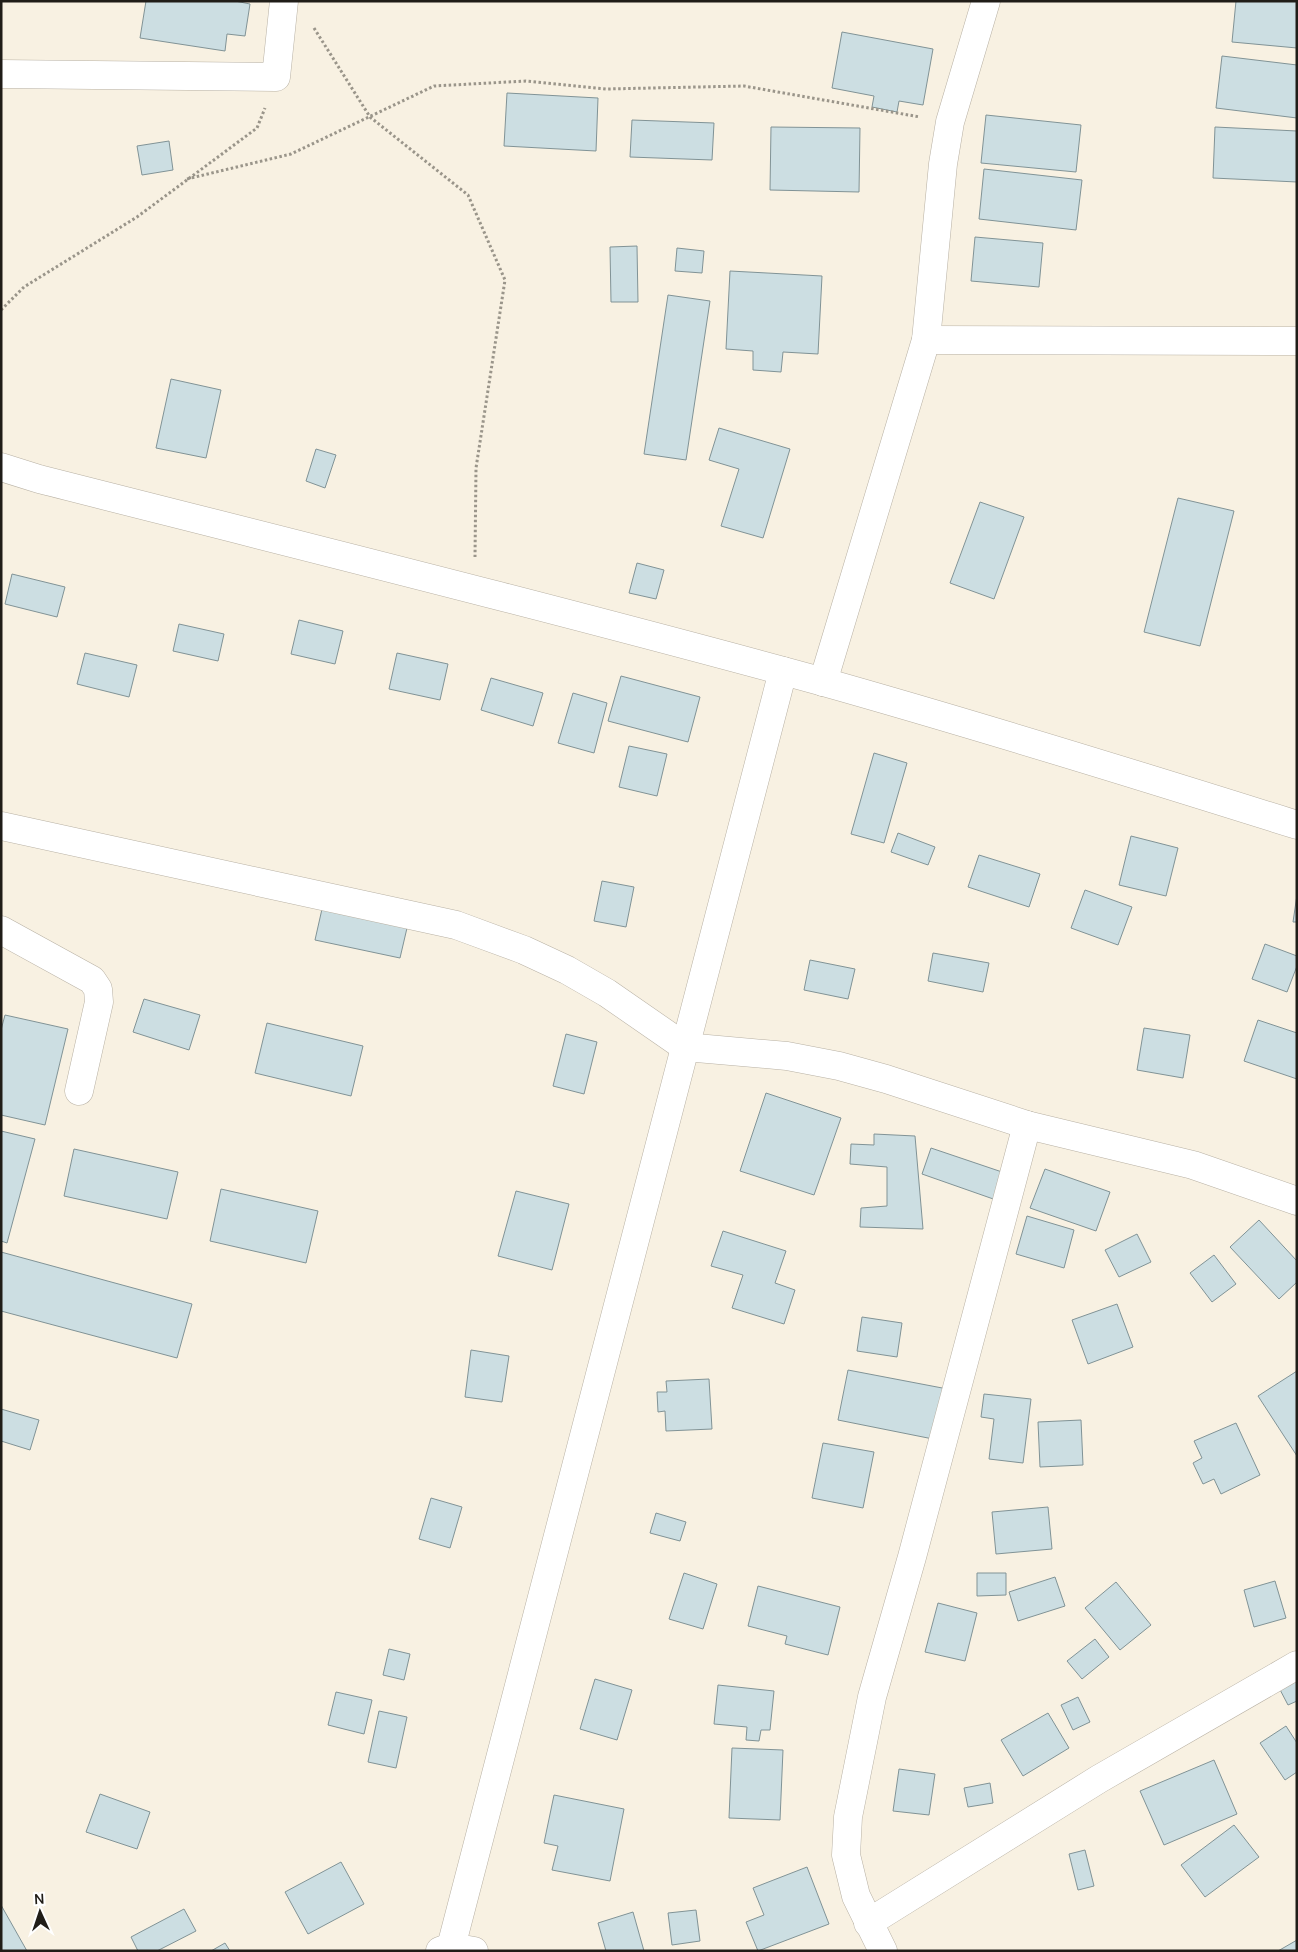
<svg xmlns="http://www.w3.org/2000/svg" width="1298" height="1952" viewBox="0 0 1298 1952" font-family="Manrope,sans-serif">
<rect width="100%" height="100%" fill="#f8f1e2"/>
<!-- building -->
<g fill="#ccdee2" stroke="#819396">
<polygon points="146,1 235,1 250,4 245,36 227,34 225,51 140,38"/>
<polygon points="1236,1 1297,1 1297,48 1232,42"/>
<polygon points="842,32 933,49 923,105 899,101 897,112 872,107 874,96 832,88"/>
<polygon points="1222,56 1297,65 1297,118 1216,108"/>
<polygon points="507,93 598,98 596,151 504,146"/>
<polygon points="986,115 1081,125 1076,172 981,163"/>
<polygon points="632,120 714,123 712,160 630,157"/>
<polygon points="771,127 860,128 859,192 770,190"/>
<polygon points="1215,127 1297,131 1297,182 1213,178"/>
<polygon points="169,141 173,170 142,175 137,146"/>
<polygon points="984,169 1082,180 1076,230 979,219"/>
<polygon points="975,237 1043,243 1039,287 971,281"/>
<polygon points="637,246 638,302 611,302 610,247"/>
<polygon points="677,248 704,251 702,273 675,271"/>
<polygon points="730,271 822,276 818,354 783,352 781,372 753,370 753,351 726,349"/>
<polygon points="668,295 710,301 686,460 644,454"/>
<polygon points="171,379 221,390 206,458 156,448"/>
<polygon points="719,428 790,449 763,538 721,526 739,469 709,460"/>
<polygon points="316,449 336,455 325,488 306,481"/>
<polygon points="1178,498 1234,511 1200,646 1144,632"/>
<polygon points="980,502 1024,517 994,599 950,583"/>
<polygon points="637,563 664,570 656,599 629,593"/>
<polygon points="12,574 65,587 57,617 5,604"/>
<polygon points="299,620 343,631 335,664 291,654"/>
<polygon points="179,624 224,634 218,661 173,651"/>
<polygon points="85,653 137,665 129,697 77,684"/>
<polygon points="397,653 448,664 440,700 389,689"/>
<polygon points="621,676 700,697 688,742 608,721"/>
<polygon points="491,678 543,693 533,726 481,710"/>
<polygon points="573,693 607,703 594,753 558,743"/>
<polygon points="629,746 667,754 657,796 619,787"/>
<polygon points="874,753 907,763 884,843 851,834"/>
<polygon points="898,833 935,847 928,865 891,852"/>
<polygon points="1131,836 1178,848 1166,896 1119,885"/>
<polygon points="979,855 1040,874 1029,907 968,887"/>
<polygon points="602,881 634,887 626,927 594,921"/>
<polygon points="1085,890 1132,907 1118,945 1071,928"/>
<polygon points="1297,895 1297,922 1293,922"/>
<polygon points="322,909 407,928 400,958 315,940"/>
<polygon points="1265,944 1297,956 1297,966 1287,992 1252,979"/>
<polygon points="933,953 989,963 983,992 928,981"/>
<polygon points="810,960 855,969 848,999 804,990"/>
<polygon points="144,999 200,1015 189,1050 133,1032"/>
<polygon points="5,1015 68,1029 45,1125 1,1115 1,1030"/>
<polygon points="1258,1020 1297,1033 1297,1079 1244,1061"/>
<polygon points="267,1023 363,1046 351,1096 255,1073"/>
<polygon points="1144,1028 1190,1035 1183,1078 1137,1070"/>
<polygon points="566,1034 597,1042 584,1094 553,1086"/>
<polygon points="766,1093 841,1118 814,1195 740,1171"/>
<polygon points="1,1131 35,1139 7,1243 1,1241"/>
<polygon points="874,1134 915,1136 923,1229 860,1227 861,1208 887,1206 887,1167 850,1164 851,1144 874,1145"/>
<polygon points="931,1148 1008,1174 999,1201 922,1174"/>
<polygon points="74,1149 178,1172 167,1219 64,1196"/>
<polygon points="1045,1169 1110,1192 1096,1231 1030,1208"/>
<polygon points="221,1189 318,1211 306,1263 210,1241"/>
<polygon points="516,1191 569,1204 552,1270 498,1256"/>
<polygon points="1027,1216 1074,1230 1064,1268 1016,1254"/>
<polygon points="1259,1220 1297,1261 1297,1282 1279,1299 1230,1247"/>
<polygon points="723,1231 786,1251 775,1283 795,1290 784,1324 732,1308 743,1275 711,1266"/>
<polygon points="1137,1234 1151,1262 1119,1277 1105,1250"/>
<polygon points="1,1252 192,1304 177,1358 1,1311"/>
<polygon points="1214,1255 1236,1284 1212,1302 1190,1273"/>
<polygon points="1117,1304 1133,1347 1088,1364 1072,1320"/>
<polygon points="862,1317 902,1323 897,1357 857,1351"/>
<polygon points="471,1350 509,1356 502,1402 465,1397"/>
<polygon points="848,1370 958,1391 948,1442 838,1420"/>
<polygon points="1297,1371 1297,1456 1258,1396"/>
<polygon points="709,1379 712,1429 666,1431 665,1411 658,1412 657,1392 667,1392 666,1381"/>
<polygon points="984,1394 1031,1399 1023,1463 989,1459 994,1419 981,1417"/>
<polygon points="1,1409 39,1420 30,1450 1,1441"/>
<polygon points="1081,1420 1083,1465 1040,1467 1038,1422"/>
<polygon points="1236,1423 1260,1475 1221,1494 1214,1479 1203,1484 1193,1463 1202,1458 1194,1441"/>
<polygon points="823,1443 874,1452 863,1508 812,1498"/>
<polygon points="431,1498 462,1507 450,1548 419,1539"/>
<polygon points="1048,1507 1052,1549 996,1554 992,1512"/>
<polygon points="656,1513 686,1522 680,1541 650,1533"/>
<polygon points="684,1573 717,1584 703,1629 669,1619"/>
<polygon points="977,1573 1006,1573 1006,1595 977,1596"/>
<polygon points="1055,1577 1065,1606 1018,1621 1009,1592"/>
<polygon points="1275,1581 1286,1618 1254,1627 1244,1590"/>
<polygon points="1116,1582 1151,1625 1120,1650 1085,1608"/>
<polygon points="758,1586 840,1607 828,1655 785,1644 787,1636 748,1626"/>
<polygon points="938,1603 977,1613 965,1661 925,1652"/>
<polygon points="1095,1639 1109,1657 1082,1679 1067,1661"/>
<polygon points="389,1649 410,1654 404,1680 383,1675"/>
<polygon points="1297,1672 1297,1701 1288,1705 1276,1682"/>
<polygon points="595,1679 632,1690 617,1740 580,1729"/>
<polygon points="718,1685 774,1691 770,1730 761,1730 759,1741 746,1740 747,1727 714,1724"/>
<polygon points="336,1692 372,1700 364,1734 328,1725"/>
<polygon points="1078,1697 1090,1722 1073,1730 1061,1705"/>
<polygon points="379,1711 407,1717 396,1768 368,1762"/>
<polygon points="1048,1713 1069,1748 1023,1776 1001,1740"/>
<polygon points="1286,1726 1297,1743 1297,1772 1285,1780 1260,1743"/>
<polygon points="732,1748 783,1750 780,1820 729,1818"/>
<polygon points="1214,1760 1237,1814 1164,1845 1140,1791"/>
<polygon points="899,1769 935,1774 929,1815 893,1811"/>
<polygon points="990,1783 993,1803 968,1807 964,1788"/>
<polygon points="100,1794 150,1812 137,1849 86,1832"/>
<polygon points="554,1795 624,1809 610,1881 552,1870 558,1846 544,1843"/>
<polygon points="1234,1825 1259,1857 1205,1897 1181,1865"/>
<polygon points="1085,1850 1094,1886 1078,1890 1069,1854"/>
<polygon points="341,1862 364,1904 308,1934 285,1892"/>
<polygon points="807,1867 829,1924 758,1951 746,1922 764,1915 753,1888"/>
<polygon points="1,1905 27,1951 1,1951"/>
<polygon points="184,1909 196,1931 157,1951 138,1951 131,1937"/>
<polygon points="696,1910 700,1941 672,1945 668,1913"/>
<polygon points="633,1912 644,1951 606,1951 598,1923"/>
<polygon points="1297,1940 1297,1951 1278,1951"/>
<polygon points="225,1943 230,1951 211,1951"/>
</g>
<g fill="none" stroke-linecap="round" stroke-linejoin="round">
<defs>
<g id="minor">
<polyline points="1,74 276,77 284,1"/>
<polyline points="926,340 1297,341"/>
<path d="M1 467 39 479C299 545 560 610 820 681 980 726 1138 775 1297 825"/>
<polyline points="823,682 926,340 943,164 950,122 986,1"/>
<polyline points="1,826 456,925 524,950 567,970 607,993 685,1047 787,1056 839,1066 886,1079 1027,1125 1193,1165 1297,1201"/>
<polyline points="1,930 92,980 98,989 99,1002 79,1091"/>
<polyline points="868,1923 1099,1779 1297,1665"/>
<polyline points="451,1947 783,671"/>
<polyline points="883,1951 856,1896 846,1855 848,1817 872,1697 912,1557 1027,1125"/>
</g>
<polyline id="major" points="440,1951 451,1947 474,1951"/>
</defs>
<!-- minor casing -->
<use href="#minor" stroke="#b8b1a4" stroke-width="29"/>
<!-- major casing -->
<use href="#major" stroke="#b8b1a4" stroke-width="29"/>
<!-- path -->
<g stroke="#9a958a" stroke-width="3" stroke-dasharray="2.5 2.5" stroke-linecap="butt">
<polyline points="314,28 370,117 468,195 505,280 476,468 475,557"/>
<polyline points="187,179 291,154 434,86 526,81 606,89 744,86 920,117"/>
<polyline points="1,310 24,287 137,217 257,128 265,108"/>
</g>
<!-- minor -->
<use href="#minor" stroke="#fff" stroke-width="28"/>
<!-- major -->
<use href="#major" stroke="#fff" stroke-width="28"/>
</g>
<!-- border -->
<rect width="1298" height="1952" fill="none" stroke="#201d18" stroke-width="5"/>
<!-- north arrow -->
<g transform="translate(40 1912) rotate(357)" stroke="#ffffff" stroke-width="4" paint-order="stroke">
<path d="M0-4L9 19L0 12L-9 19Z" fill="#201d18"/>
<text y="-8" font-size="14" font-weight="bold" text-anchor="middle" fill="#201d18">N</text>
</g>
</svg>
